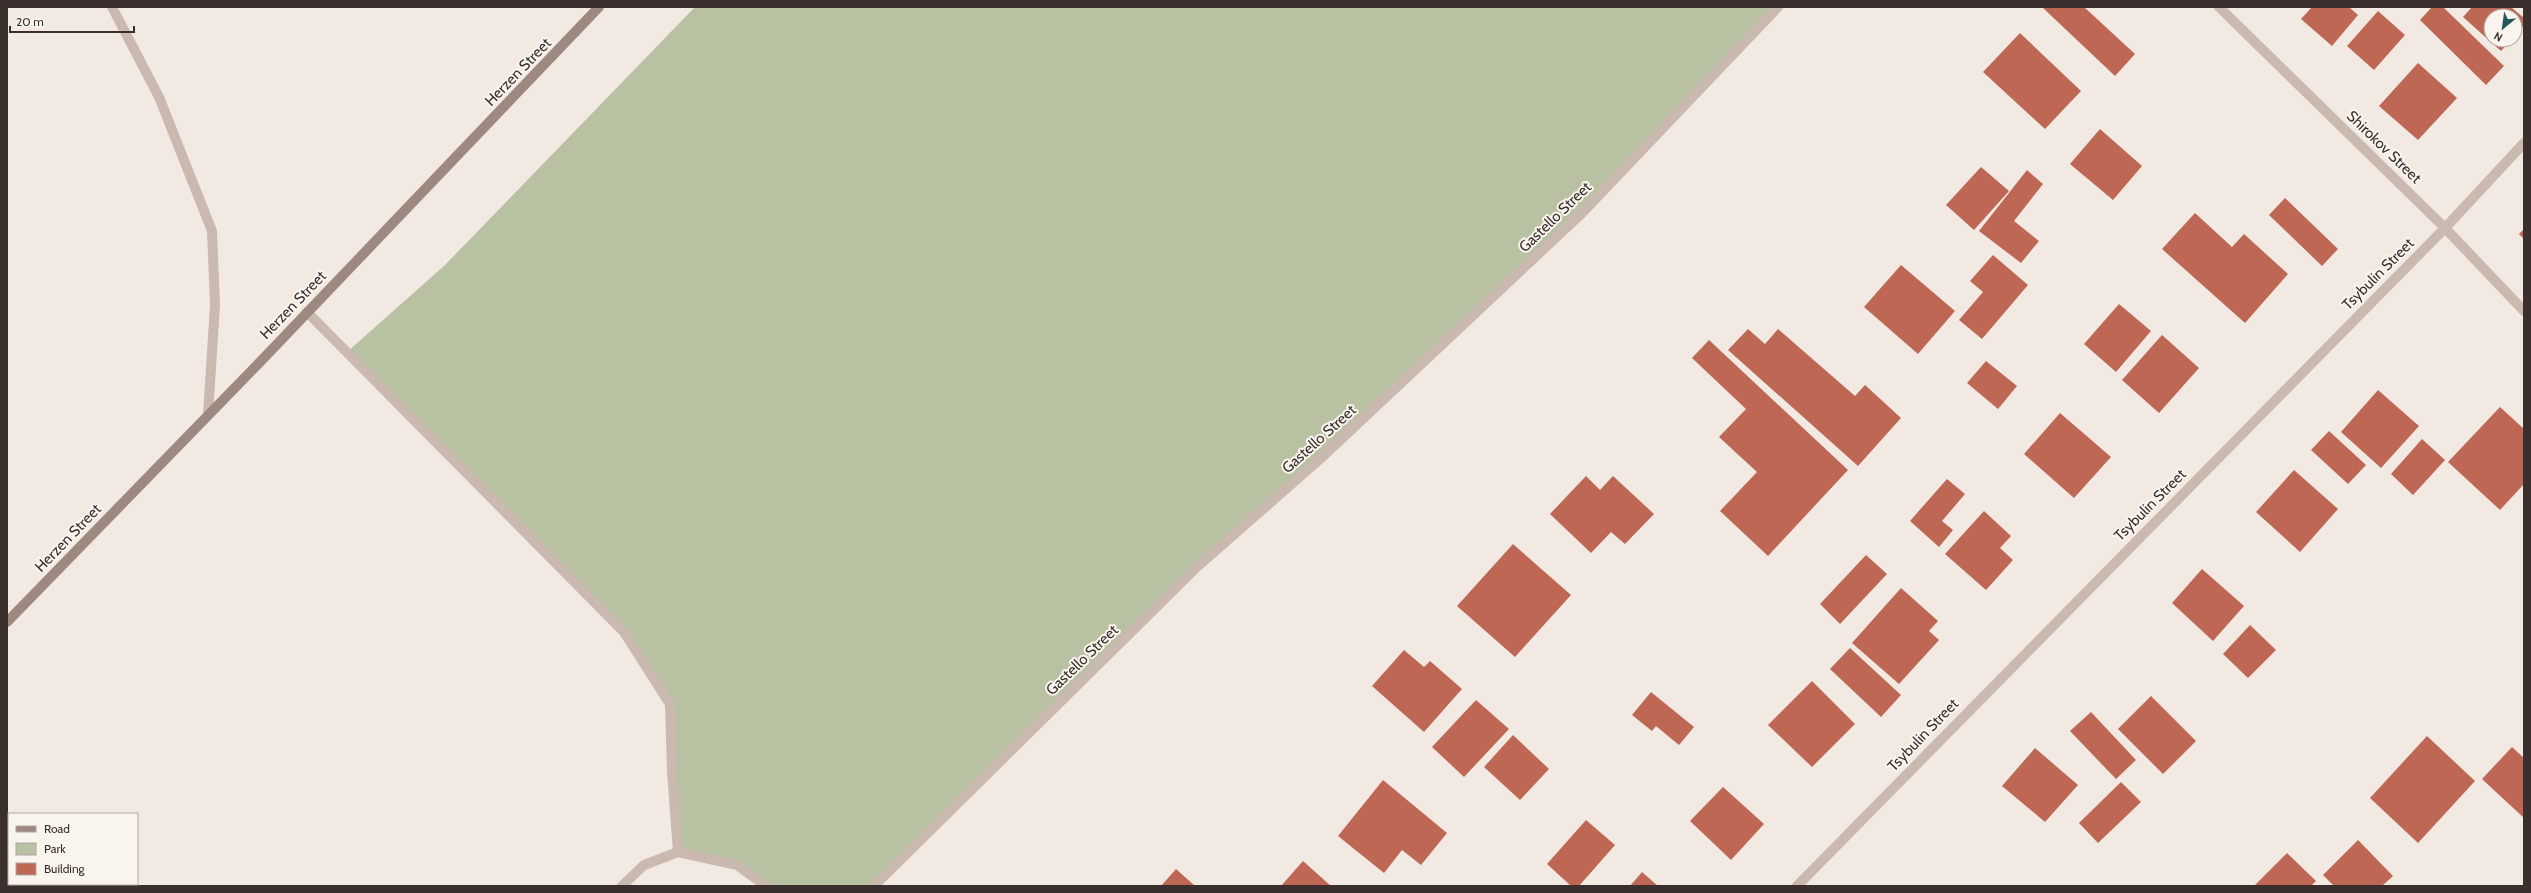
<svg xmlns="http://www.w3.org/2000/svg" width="2531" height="893" viewBox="0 0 2531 893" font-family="Cabin,sans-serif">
<rect width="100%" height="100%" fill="#f2eae2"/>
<!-- green -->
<polygon fill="#b9c1a3" points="695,7 1778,7 1582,213 1198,566 874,886 766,886 737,865 678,852 670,704 624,632 347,352 445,265"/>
<!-- building -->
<g fill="#be6755">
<polygon points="2042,7 2084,7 2135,54 2115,76"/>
<polygon points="2312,7 2349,7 2358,15 2332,46 2301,19"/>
<polygon points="2432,7 2443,7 2504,66 2486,85 2420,20"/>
<polygon points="2472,7 2511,7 2524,18 2524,25 2515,35 2515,16 2491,16 2491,40 2511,40 2501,51 2463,17"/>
<polygon points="2378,11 2405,35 2374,70 2347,46"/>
<polygon points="2020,33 2081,91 2045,129 1983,72"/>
<polygon points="2418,63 2457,98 2418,140 2379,106"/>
<polygon points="2100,129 2142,166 2113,200 2070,164"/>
<polygon points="1981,167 2009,191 1974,230 1946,205"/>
<polygon points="2027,170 2043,184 2014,221 2039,241 2021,263 1979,231"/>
<polygon points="2285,198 2338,249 2322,266 2269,215"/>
<polygon points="2195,213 2232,247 2244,234 2288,274 2245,323 2162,249"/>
<polygon points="2524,229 2524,239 2519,234"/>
<polygon points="1993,255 2028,285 1982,339 1959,320 1983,292 1970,281"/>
<polygon points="1901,265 1955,311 1918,354 1864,307"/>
<polygon points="2119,304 2151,331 2116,372 2084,344"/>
<polygon points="1748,329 1765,344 1778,329 1855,396 1865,385 1901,418 1858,466 1728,350"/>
<polygon points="2162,335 2199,368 2159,413 2122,380"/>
<polygon points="1709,340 1848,470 1768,556 1720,511 1757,472 1719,437 1746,409 1692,358"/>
<polygon points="1986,361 2017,386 1998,409 1967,383"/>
<polygon points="2378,390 2419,426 2381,468 2341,432"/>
<polygon points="2500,407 2524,429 2524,484 2500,510 2448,462"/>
<polygon points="2060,413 2111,457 2074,498 2024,454"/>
<polygon points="2329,431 2366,465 2348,484 2311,450"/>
<polygon points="2422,439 2445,460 2413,495 2391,474"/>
<polygon points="2294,470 2338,509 2300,552 2256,512"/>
<polygon points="1586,476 1600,490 1613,476 1654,514 1625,544 1611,532 1591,553 1550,514"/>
<polygon points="1947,479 1965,494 1942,521 1953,530 1939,547 1910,521"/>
<polygon points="1984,511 2011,536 2000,548 2013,560 1986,590 1945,554"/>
<polygon points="1513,544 1571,595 1515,657 1457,606"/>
<polygon points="1866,555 1887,574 1840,624 1820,604"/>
<polygon points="2202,569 2244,606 2213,641 2172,603"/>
<polygon points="1901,588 1938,621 1929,631 1939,640 1899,684 1852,643"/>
<polygon points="2250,625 2276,650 2248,678 2223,654"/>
<polygon points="1850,648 1901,695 1881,717 1830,669"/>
<polygon points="1404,650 1424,667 1430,661 1462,689 1424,732 1372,686"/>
<polygon points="1812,681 1855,724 1812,767 1768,725"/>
<polygon points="1651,692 1694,727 1679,745 1656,726 1652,731 1632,715"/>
<polygon points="2151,696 2196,741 2163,774 2118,729"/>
<polygon points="1476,700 1509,729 1464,777 1432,747"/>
<polygon points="2091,712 2136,760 2116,779 2070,731"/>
<polygon points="1513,735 1549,769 1520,800 1484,767"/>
<polygon points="2427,736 2475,781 2418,843 2370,798"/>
<polygon points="2512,747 2524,758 2524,818 2482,779"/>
<polygon points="2035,748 2078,785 2045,822 2002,786"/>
<polygon points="1383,780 1447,833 1421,865 1402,850 1384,873 1338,836"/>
<polygon points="2121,782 2141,802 2098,843 2079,823"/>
<polygon points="1723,787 1764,824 1731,860 1690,821"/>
<polygon points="1586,820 1615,845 1579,886 1571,886 1547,864"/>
<polygon points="2358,840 2393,876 2382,886 2334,886 2323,875"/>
<polygon points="2287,853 2316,881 2311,886 2254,886"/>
<polygon points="1303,861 1331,886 1281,886"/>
<polygon points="1176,869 1195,886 1161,886"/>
<polygon points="1642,872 1658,886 1630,886"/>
</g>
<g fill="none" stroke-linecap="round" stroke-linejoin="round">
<!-- service -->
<polyline stroke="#cab9af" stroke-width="10" points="112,7 159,97 212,231 215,305 208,415"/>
<!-- minor -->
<g stroke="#cab9af" stroke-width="10">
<polyline points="2219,7 2445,228 2524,311"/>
<polyline points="307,312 624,632 670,704 672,771 678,852"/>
<polyline points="622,886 644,865 678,852 737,865 766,886"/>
<polyline points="874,886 1198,566 1320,459 1582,213 1778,7"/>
<polyline points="1797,886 2445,228 2524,143"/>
</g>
<!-- secondary -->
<polyline stroke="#9e8980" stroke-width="10" points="7,622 261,361 599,7"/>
</g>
<g text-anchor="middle" stroke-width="4" stroke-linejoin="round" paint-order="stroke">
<!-- street labels -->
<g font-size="15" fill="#3a2f2c" stroke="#faf4ef">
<text transform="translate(518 72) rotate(-46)" y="5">Herzen Street</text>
<text transform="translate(2384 147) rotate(44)" y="5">Shirokov Street</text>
<text transform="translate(1555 217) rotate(-44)" y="5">Gastello Street</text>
<text transform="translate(2378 274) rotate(-45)" y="5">Tsybulin Street</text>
<text transform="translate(293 305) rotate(-46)" y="5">Herzen Street</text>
<text transform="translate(1319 439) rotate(-42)" y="5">Gastello Street</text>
<text transform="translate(2150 505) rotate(-45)" y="5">Tsybulin Street</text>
<text transform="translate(68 538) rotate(-46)" y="5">Herzen Street</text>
<text transform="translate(1082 660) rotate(-44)" y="5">Gastello Street</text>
<text transform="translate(1923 735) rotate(-46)" y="5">Tsybulin Street</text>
</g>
</g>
<!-- border -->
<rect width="2531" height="893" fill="none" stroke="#3a2f2c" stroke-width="16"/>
<!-- legend -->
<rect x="8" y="813" width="130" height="72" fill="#faf4ef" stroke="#ada5a1"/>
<rect x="16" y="826" width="20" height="6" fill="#9e8980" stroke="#ada5a1"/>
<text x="44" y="833" font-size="12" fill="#3a2f2c">Road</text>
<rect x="16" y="843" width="20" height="12" fill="#b9c1a3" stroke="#ada5a1"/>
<text x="44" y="853" font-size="12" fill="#3a2f2c">Park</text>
<rect x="16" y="863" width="20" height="12" fill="#be6755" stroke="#ada5a1"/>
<text x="44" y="873" font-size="12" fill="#3a2f2c">Building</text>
<!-- north arrow -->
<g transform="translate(2503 28) rotate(209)"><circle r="19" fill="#faf4ef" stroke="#ada5a1"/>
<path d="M0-3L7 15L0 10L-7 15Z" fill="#245958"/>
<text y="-6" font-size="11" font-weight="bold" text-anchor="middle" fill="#3a2f2c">N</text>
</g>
<!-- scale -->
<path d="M10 26v6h124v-6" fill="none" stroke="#3a2f2c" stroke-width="2"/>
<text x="16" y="26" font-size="12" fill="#3a2f2c" stroke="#faf4ef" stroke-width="3" paint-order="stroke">20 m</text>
</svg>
